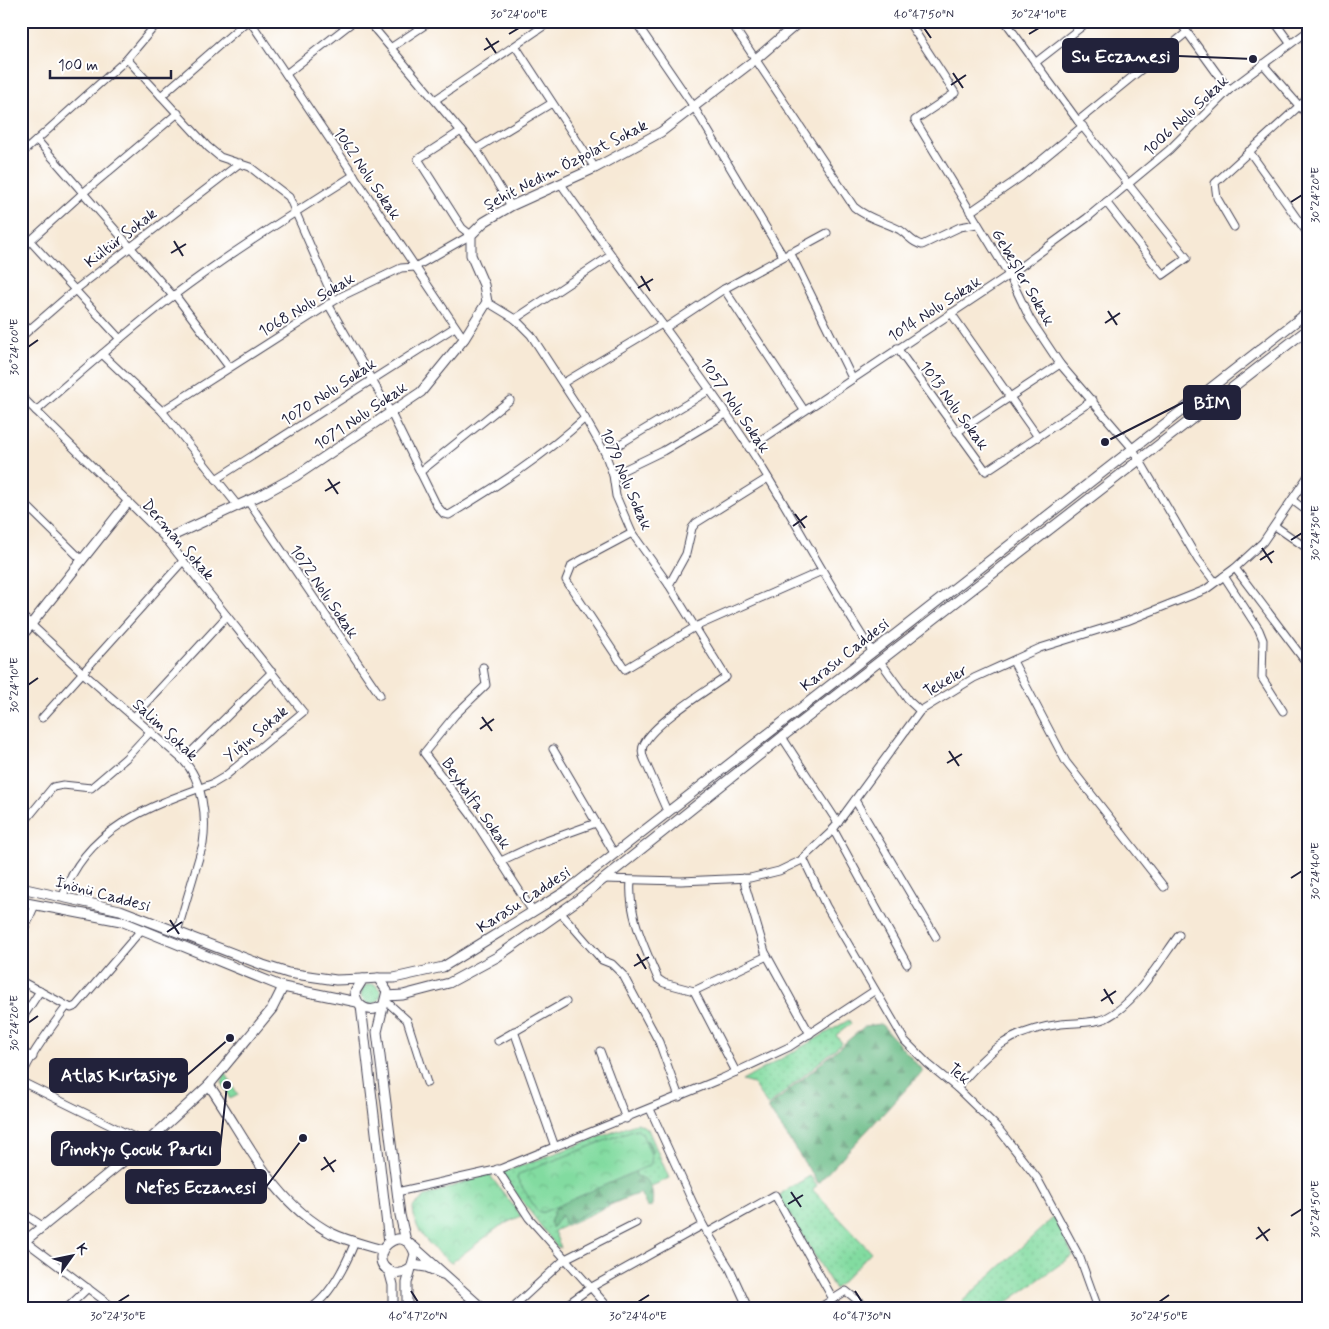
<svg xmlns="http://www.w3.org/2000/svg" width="1329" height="1329" viewBox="0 0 1329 1329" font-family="Mynerve,sans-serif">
<defs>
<pattern id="grass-dots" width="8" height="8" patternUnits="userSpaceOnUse" patternTransform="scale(1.25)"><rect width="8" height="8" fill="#82dba0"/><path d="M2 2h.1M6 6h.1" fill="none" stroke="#70bc8b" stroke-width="1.8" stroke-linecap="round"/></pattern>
<pattern id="forest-firs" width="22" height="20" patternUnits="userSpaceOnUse" patternTransform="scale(1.25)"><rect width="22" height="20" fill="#69bb86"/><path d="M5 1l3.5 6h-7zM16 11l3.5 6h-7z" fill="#56986f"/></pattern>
<pattern id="park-crowns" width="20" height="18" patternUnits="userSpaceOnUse" patternTransform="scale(1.25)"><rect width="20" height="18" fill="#82dba0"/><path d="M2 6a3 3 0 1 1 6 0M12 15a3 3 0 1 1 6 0" fill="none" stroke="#70bc8b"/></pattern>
</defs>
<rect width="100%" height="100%" fill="#fff"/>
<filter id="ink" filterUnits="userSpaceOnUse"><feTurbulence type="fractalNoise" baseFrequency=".02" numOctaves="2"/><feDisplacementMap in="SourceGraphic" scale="10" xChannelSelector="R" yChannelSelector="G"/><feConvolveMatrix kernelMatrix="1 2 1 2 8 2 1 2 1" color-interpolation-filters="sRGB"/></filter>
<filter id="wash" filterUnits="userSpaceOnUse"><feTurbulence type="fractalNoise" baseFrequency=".0096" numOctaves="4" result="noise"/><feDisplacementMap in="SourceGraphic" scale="20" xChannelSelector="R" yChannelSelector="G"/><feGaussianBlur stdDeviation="1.12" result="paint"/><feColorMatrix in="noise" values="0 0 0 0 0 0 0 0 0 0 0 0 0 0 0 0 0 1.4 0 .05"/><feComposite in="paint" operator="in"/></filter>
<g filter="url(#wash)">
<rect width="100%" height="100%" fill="#f7e9d6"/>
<!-- grass -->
<g fill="url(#grass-dots)" stroke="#527e6e">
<circle cx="371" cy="994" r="10"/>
<polygon points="849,1020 851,1024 836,1035 842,1043 768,1106 753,1084 742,1081"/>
<polygon points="638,1123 648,1129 669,1178 554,1231 561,1248 556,1246 504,1177 504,1172"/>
<polygon points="810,1176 817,1185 813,1190 871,1252 835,1289 779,1197 783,1192"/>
<polygon points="1054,1217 1073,1255 999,1308 955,1308"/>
</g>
<!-- forest -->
<g fill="url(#forest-firs)" stroke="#466e60">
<polygon points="881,1024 923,1071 818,1183 768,1108 865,1026"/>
<path d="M641 1140 648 1141 653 1151 635 1168 636 1176C652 1180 654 1191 652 1206L647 1207 640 1193 608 1205 607 1201 603 1208H596L565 1224 561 1215 552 1228 550 1222 559 1200Z"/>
</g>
<!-- park -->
<g fill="url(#park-crowns)" stroke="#527e6e">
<polygon points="225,1072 238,1095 230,1099 222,1082"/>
<polygon points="635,1129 642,1133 652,1157 650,1165 544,1212 538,1212 517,1179 519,1174"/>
<path d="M489 1174 521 1216 500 1226 451 1263C432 1247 414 1234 413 1207L425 1196Z"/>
</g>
</g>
<g filter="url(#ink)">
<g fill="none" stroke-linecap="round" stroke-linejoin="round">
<defs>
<g id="street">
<polyline points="250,21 464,339"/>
<polyline points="368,21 476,149 511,206"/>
<polyline points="635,21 694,107 783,256"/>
<path d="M730 21 854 207C868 219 885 222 900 230 909 236 912 243 922 245L960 227 977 224"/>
<polyline points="908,21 955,93 915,120 1009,275 1030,319 1060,364 1133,449 1198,560 1215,582"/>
<polyline points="1005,21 1078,121 1187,258 1163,275 1106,202"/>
<polyline points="1179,21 1229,90"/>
<polyline points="1274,21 1290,43"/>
<polyline points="392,47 431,21"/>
<polyline points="516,47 595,168"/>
<polyline points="127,59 208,147 220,157 250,167 289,197 334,300"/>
<polyline points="1035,63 1089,21"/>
<polyline points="1263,64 1308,116"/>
<polyline points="286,74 354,21"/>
<polyline points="161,96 247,21"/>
<polyline points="435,100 551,21"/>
<polyline points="1078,121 1186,33"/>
<polyline points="37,140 173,296"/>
<polyline points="476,149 552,103"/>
<polyline points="1249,151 1308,234"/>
<polyline points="21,154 127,59 159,21"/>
<path d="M561 184C622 273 690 357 749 447 792 513 828 585 872 651"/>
<polyline points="970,212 1021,177 1083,126"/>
<polyline points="1234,227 1217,198 1215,183 1308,98"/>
<polyline points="21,231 120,339"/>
<polyline points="21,249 83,193 178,113"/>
<polyline points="790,252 852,378"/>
<polyline points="724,289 804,410"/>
<polyline points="175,295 229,367"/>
<polyline points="487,302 515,319 610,256"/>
<path d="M328 304 391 413 437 506 444 514 449 515C497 486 544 456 585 418"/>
<polyline points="951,313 1038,437"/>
<path d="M515 319 531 335 585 418 605 453 613 475 616 496 632 533 669 585 726 677C706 691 654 723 644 744 641 749 642 754 644 759L667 811"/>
<polyline points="665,328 724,289 827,233"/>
<polyline points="21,337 75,290 240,163"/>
<polyline points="897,348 986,471 1093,400"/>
<polyline points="102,354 162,411 238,506"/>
<polyline points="563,383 662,324"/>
<path d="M21 396 166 539 303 712 224 777 214 783C153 805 86 827 63 896"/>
<path d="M36 411C81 372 126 332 173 296 231 252 293 214 354 175"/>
<polyline points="162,411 342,296 401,268 415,267 471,235 462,228 418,159 461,131"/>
<polyline points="957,432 1060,364"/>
<polyline points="749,448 1009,275 1087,218 1169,150 1229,90 1308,31"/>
<polyline points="605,453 710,390"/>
<polyline points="420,472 510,400"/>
<polyline points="613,475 663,451 726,414"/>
<polyline points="216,479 455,327"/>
<polyline points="21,500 82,560"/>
<polyline points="1292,500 1308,512"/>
<polyline points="248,501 380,695"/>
<polyline points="1275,526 1308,549"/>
<polyline points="632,533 572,565 566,580 625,669 695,627 822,571"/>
<polyline points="1235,568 1308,665"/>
<polyline points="1224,576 1259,630 1263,640 1262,678 1283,711"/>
<polyline points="669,585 686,554 692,528 696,523 768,478"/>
<path d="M21 615 83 673 183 760C203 780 207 817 203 844L177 932"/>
<polyline points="880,661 908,700 920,711"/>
<polyline points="1013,661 1066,762 1164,887"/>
<polyline points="483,667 486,685 455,715 424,753 471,815 533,912"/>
<polyline points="134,717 227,616"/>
<polyline points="42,718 183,561"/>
<polyline points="782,737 838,823"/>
<polyline points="553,749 614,853"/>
<polyline points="183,760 272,672"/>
<polyline points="855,800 936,937"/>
<polyline points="21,826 53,787 63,785 91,788 126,758 151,731"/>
<polyline points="833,829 907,964"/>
<polyline points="803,858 826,906 905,1041 928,1064 957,1088 997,1127 1037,1178 1080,1258 1098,1308"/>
<polyline points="501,861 535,845 596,823"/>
<polyline points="743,878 765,952 810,1034"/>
<polyline points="604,879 681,881 750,878 779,871 800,861 832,831 920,711 974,678 1040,648 1127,621 1205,590 1235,568 1263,542 1308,476"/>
<path d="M631 881C628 915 645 948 658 979L664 983 694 991 767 956"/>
<polyline points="560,912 602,960 612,964 623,975 659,1042 679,1097"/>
<polyline points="21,936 35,905"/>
<polyline points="21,981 71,1008 76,1006 142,929"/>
<polyline points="694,991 736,1072"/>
<polyline points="386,1001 407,1020 427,1083"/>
<path d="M67 1006C57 1020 20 1067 22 1082L146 1143"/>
<polyline points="21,1020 40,991"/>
<polyline points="514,1031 555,1147"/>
<polyline points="498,1041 566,1002"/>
<polyline points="600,1051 626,1119"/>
<polyline points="21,1052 33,1057"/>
<path d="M957 1088C990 1049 1009 1031 1061 1024 1076 1022 1092 1024 1106 1018 1135 1004 1160 961 1179 935"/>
<polyline points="650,1109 703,1225 730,1269 748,1308"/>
<polyline points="497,1169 529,1218 609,1308"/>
<polyline points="397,1192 500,1169 723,1078 789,1047 874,991"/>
<polyline points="21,1212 44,1227"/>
<polyline points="707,1233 775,1195 833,1299"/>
<polyline points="25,1241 114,1308"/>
<polyline points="67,1308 88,1288"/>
<path d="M311 1308C331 1295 346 1264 355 1242"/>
<polyline points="512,1308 565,1259 636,1223"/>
<polyline points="562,1308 590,1288 703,1225"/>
<polyline points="819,1308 846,1291 867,1308"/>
</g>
<g id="secondary">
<polyline points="166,539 265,493 296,476 421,392 464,339 487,302 484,285 471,255 471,235 484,222 511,206 595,168 661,132 756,59 800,21"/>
<polyline points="21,637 128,502"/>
<polyline points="21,888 120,910 263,965 288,973 336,980 363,979"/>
<polyline points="21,902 121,921 283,987 357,1002"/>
<polyline points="378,978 394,978 443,967 568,890 1308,312"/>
<polyline points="387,996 403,995 449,983 497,957 575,902 782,737 1308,329"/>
<polyline points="361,1006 389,1242"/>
<path d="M382 1006C369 1014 356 1007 355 992L363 979 378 978 387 991 377 1032 400 1215 406 1241"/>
<path d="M209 1085C246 1138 271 1201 331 1233 347 1241 366 1245 382 1250"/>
<polyline points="21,1244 146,1143 209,1085 272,1009 283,987"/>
<polyline points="413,1246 482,1308"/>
<polyline points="413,1265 426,1267 442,1274"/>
<polyline points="389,1270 393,1285 393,1308"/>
<path d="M407 1308V1283L415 1254C403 1217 362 1258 391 1272 398 1275 404 1273 410 1269"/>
</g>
</defs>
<!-- street casing -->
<use href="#street" stroke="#424052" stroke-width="9"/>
<!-- secondary casing -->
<use href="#secondary" stroke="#424052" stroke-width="11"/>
<!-- street -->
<use href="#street" stroke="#fff" stroke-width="7"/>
<!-- secondary -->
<use href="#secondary" stroke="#fff" stroke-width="9"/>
</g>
</g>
<!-- ticks -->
<path fill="none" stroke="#22223b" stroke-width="2" d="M924 28 931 38M509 34 519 28M1029 34 1039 28M486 38 496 53M484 50 499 41M953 73 963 88M951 85 966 75M1291 202 1302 195M174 241 183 256M171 253 186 244M641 276 650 291M638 288 653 279M1108 311 1117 325M1105 323 1120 313M28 347 38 340M328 479 338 494M325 491 340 482M795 514 805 528M793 526 807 516M1291 540 1302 533M1262 548 1272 563M1260 560 1274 551M28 685 38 678M482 717 492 731M480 729 494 719M949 751 959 766M947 763 962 754M1291 878 1302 871M170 920 179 934M167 932 182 922M637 954 646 969M634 966 649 957M1104 989 1113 1004M1101 1001 1116 991M28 1023 38 1016M324 1157 334 1172M321 1170 336 1160M791 1192 801 1207M788 1204 803 1195M1291 1216 1302 1209M1258 1227 1268 1241M1256 1239 1270 1229M411 1291 418 1302M855 1291 862 1302M118 1302 129 1295M638 1302 649 1295M1159 1302 1169 1295"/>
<g text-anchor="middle" stroke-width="4" stroke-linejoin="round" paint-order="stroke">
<!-- street labels -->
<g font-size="16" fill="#22223b" stroke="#fff">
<text transform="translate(1185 115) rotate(-43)" y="6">1006 Nolu Sokak</text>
<text transform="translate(565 164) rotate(-27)" y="6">Şehit Nedim Özpolat Sokak</text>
<text transform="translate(368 173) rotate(56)" y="6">1062 Nolu Sokak</text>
<text transform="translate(120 237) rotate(-38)" y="6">Kültür Sokak</text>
<text transform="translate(1024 277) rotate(60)" y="6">Gebeşler Sokak</text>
<text transform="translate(306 304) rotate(-31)" y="6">1068 Nolu Sokak</text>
<text transform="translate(934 308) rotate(-33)" y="6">1014 Nolu Sokak</text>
<text transform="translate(328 391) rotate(-33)" y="6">1070 Nolu Sokak</text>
<text transform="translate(736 405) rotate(56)" y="6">1057 Nolu Sokak</text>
<text transform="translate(955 405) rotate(54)" y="6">1013 Nolu Sokak</text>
<text transform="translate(360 415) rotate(-34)" y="6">1071 Nolu Sokak</text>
<text transform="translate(627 479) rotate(67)" y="6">1079 Nolu Sokak</text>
<text transform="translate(179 539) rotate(49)" y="6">Derman Sokak</text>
<text transform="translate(325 591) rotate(56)" y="6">1072 Nolu Sokak</text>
<text transform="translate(844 654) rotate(-38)" y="6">Karasu Caddesi</text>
<text transform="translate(945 680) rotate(-31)" y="6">Tekeler</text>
<text transform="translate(166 729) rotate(43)" y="6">Salim Sokak</text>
<text transform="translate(255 733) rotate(-40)" y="6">Yığın Sokak</text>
<text transform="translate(477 803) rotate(55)" y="6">Beykalfa Sokak</text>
<text transform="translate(103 893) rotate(15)" y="6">İnönü Caddesi</text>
<text transform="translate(523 899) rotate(-33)" y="6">Karasu Caddesi</text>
<text transform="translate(960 1073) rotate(41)" y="6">Tek</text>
</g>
</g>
<!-- callouts -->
<path fill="none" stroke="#22223b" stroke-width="2" d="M1253 59L1178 56M1105 442L1184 402M230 1038L187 1075M227 1085L220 1149M303 1138L266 1187"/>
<g fill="#22223b" stroke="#fff" stroke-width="2">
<circle cx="1253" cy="59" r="5"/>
<circle cx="1105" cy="442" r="5"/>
<circle cx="230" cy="1038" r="5"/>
<circle cx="227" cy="1085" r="5"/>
<circle cx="303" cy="1138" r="5"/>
</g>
<g fill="#22223b" stroke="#22223b" stroke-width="2">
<rect x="1063" y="39" width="115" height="33" rx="5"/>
<rect x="1184" y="386" width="56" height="33" rx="5"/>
<rect x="50" y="1059" width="137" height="33" rx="5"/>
<rect x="52" y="1132" width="168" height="33" rx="5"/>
<rect x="126" y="1170" width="140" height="33" rx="5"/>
</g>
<g font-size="18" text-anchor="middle" font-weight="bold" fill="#fff">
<text x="1121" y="62">Su Eczanesi</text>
<text x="1212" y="409">BİM</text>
<text x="119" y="1081">Atlas Kırtasiye</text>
<text x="136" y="1155">Pinokyo Çocuk Parkı</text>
<text x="196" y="1193">Nefes Eczanesi</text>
</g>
<!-- margin -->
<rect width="1329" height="1329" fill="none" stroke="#fff" stroke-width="55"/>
<!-- north arrow -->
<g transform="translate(72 1256) rotate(57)" stroke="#ffffff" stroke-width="4" paint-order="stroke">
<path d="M0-4L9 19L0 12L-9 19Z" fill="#22223b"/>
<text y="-8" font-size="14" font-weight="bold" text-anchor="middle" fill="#22223b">K</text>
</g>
<!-- scale -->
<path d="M50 70v8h121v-8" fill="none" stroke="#22223b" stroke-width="2.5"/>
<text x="58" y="70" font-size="15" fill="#22223b" stroke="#ffffff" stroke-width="4" paint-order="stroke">100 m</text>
<rect x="28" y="28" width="1274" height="1274" fill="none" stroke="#22223b" stroke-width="2"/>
<g font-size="12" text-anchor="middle" fill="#22223b">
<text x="519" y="18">30°24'00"E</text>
<text x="924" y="18">40°47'50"N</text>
<text x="1039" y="18">30°24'10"E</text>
<text transform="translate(1315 195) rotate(-90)" y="4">30°24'20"E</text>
<text transform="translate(14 347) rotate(-90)" y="4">30°24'00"E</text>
<text transform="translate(1315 533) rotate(-90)" y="4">30°24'30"E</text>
<text transform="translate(14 685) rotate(-90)" y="4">30°24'10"E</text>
<text transform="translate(1315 871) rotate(-90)" y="4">30°24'40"E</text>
<text transform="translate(14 1023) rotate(-90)" y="4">30°24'20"E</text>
<text transform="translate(1315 1209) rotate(-90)" y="4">30°24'50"E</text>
<text x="118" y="1320">30°24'30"E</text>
<text x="418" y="1320">40°47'20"N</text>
<text x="638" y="1320">30°24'40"E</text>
<text x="862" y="1320">40°47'30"N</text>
<text x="1159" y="1320">30°24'50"E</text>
</g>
</svg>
